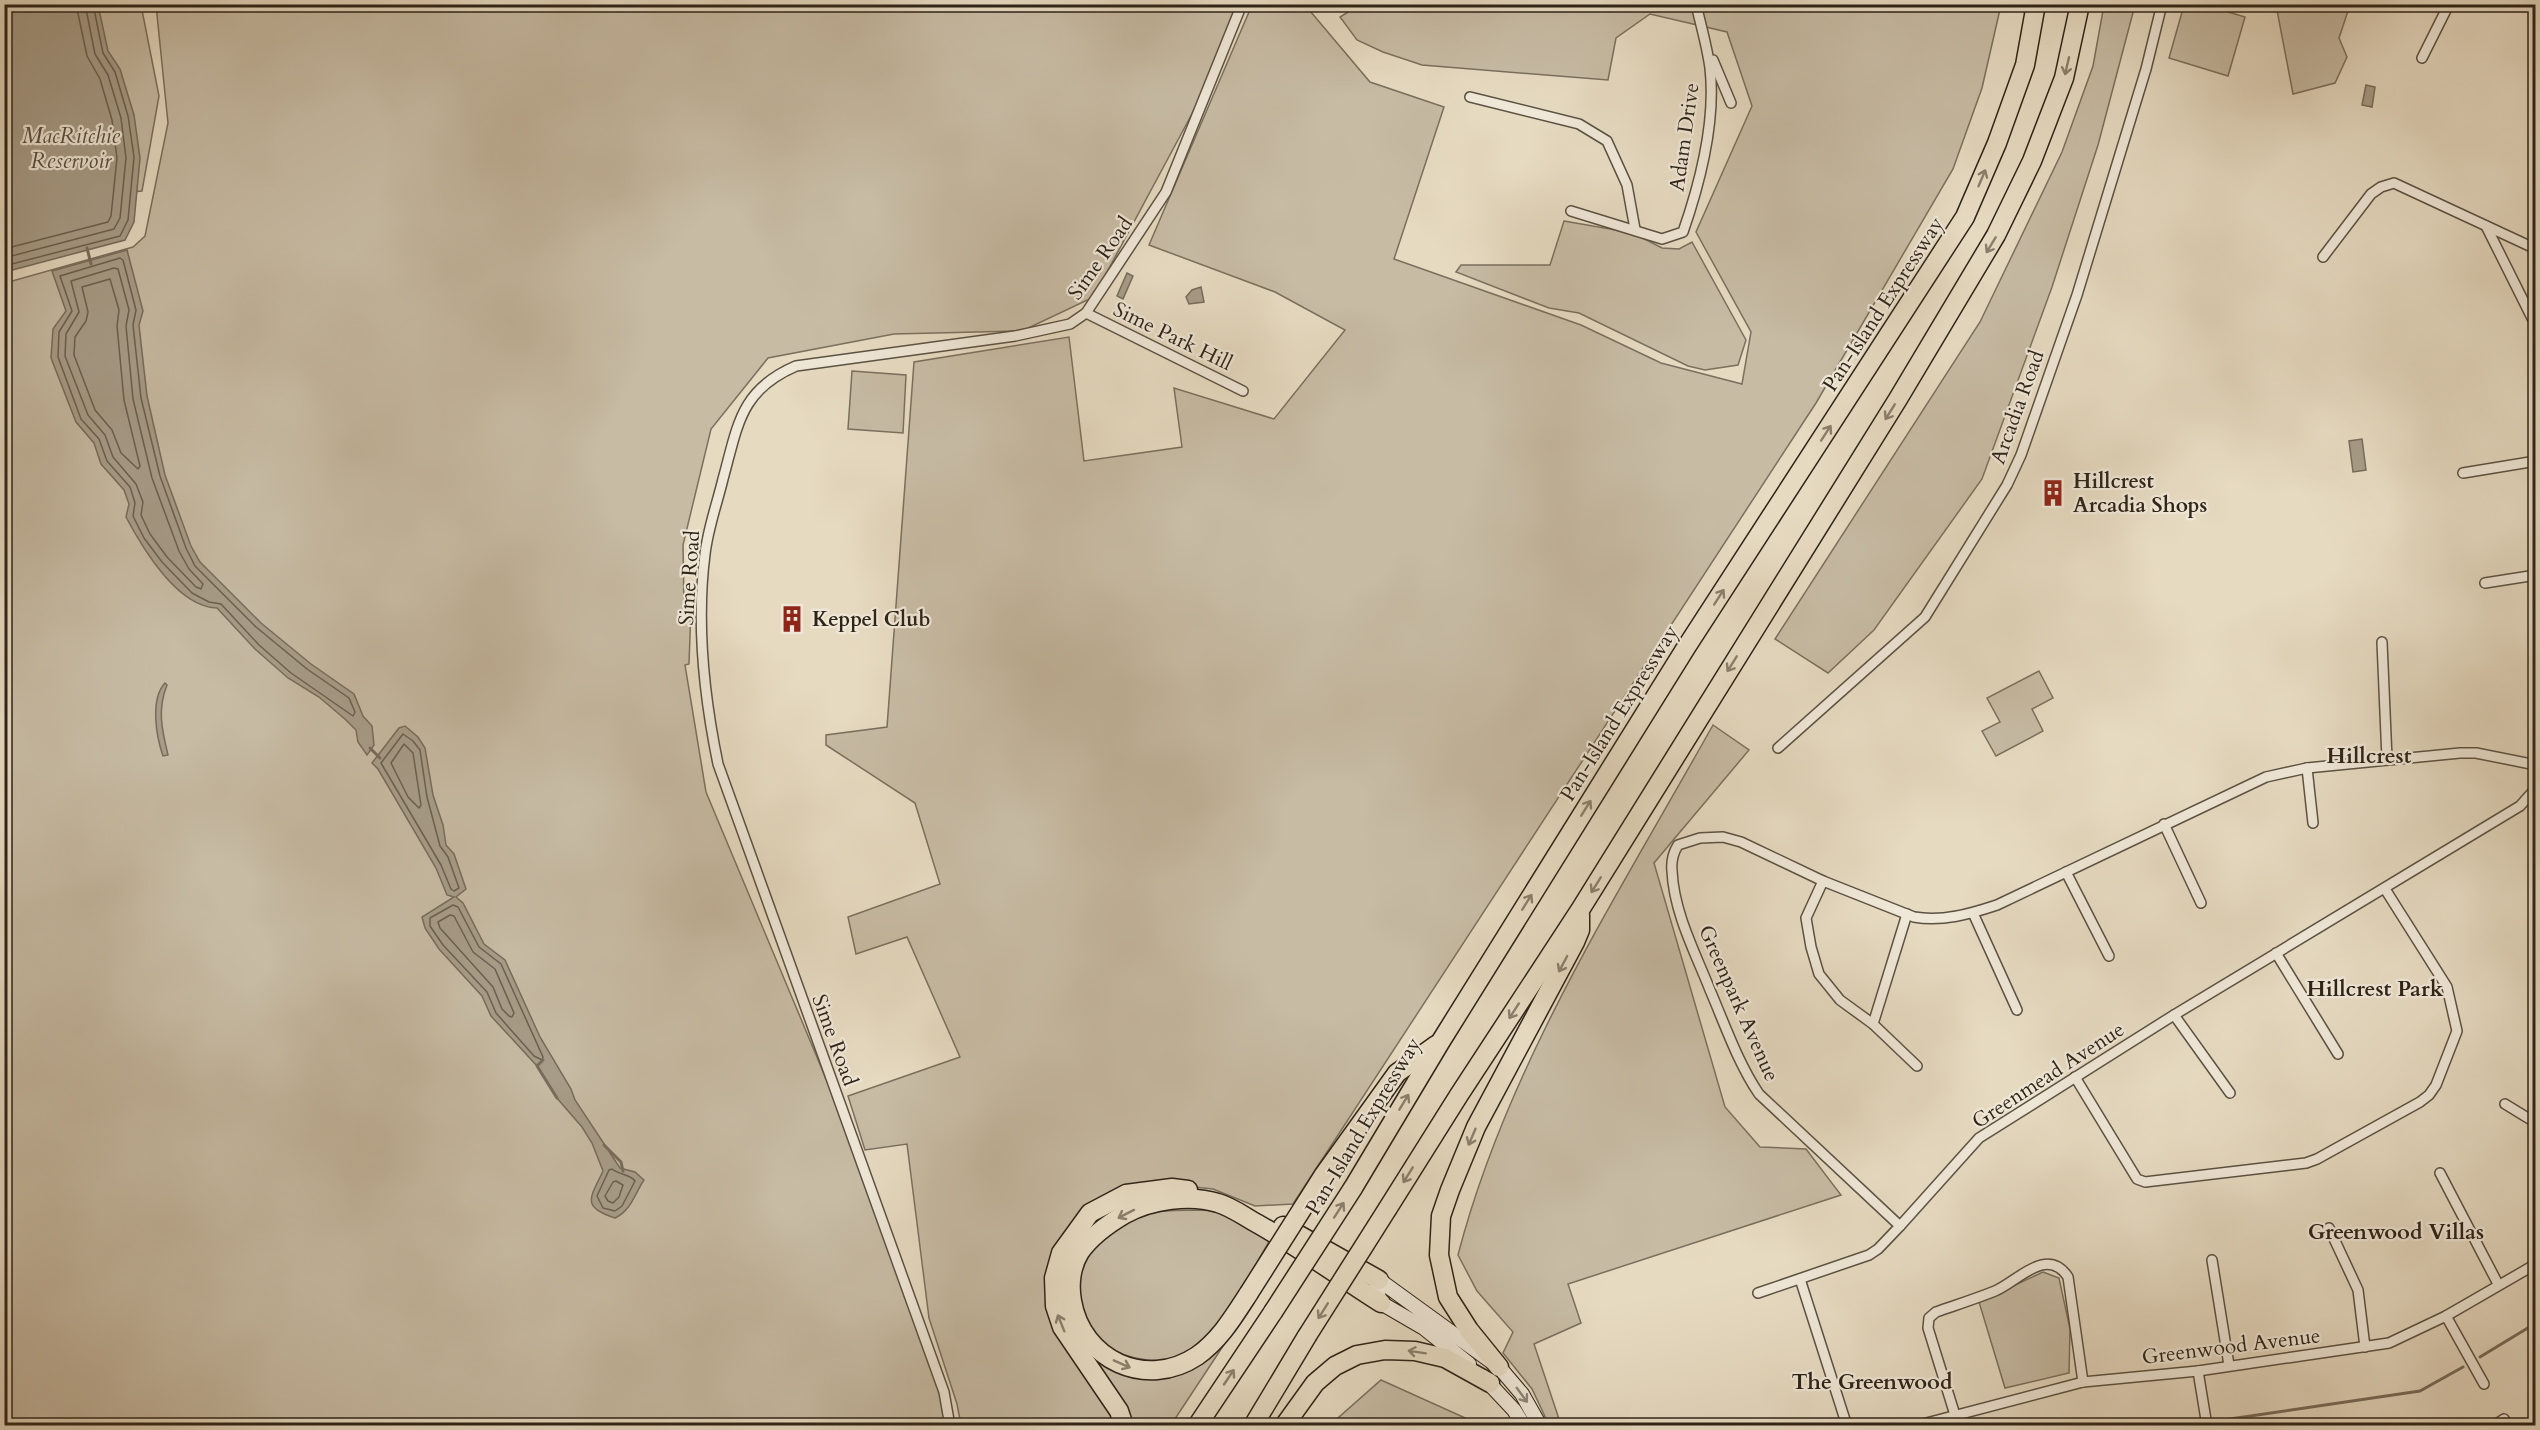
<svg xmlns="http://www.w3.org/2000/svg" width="2540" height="1430" viewBox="0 0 2540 1430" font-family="Cardo,serif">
<rect width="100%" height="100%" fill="#e6dac1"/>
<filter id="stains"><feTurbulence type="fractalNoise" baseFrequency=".00333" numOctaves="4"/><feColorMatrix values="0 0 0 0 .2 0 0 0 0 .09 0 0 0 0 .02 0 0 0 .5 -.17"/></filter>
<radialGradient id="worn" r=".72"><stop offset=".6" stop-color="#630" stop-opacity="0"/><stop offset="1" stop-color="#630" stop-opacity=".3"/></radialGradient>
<!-- green -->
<g fill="#c7bba4" stroke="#7a705e" stroke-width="1.5">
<polygon points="1361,4 2001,5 1982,88 1953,169 1816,403 1293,1204 1255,1206 1213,1189 1184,1186 1095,1212 1062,1313 1129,1425 961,1425 957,1404 929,1318 907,1144 865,1150 848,1096 960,1057 907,937 856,954 848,917 940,884 915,803 826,745 826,735 887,727 914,362 1069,337 1084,461 1182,447 1174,388 1274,419 1345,330 1275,292 1149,245 1252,5 1305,5 1370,82 1444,107 1394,259 1581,325 1661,363 1742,384 1751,332 1696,232 1752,106 1727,32 1650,14 1616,38 1608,80 1422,65 1383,52 1357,40 1340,17"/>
<polygon points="5,5 141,5 159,96 142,191 5,202"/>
<polygon points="156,5 1241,5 1201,97 1106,274 1096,296 1022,331 894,334 768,358 711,429 683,545 684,606 691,607 689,664 685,665 706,792 842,1117 946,1408 948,1425 5,1426 5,283 133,247 145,236 168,123"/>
<polygon points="2104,5 2135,5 2098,145 2052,287 1982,479 1874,630 1828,673 1775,639 1980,322 2062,152 2093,66"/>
<polygon points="2184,5 2219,5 2218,9 2245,17 2228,76 2169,58"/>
<polygon points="2276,5 2350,5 2339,38 2347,57 2335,83 2293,94"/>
<polygon points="1564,221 1633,233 1662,248 1679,249 1692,242 1746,340 1738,365 1705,370 1688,366 1579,313 1549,308 1456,272 1461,265 1550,265"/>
<polygon points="852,371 906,375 903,433 848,429"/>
<polygon points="2039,671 2053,698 2032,709 2043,731 1996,756 1982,731 2000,722 1987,698"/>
<path d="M1713 725 1749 750 1654 863 1725 1107 1760 1147 1806 1149 1841 1195 1568 1284 1581 1323 1534 1344 1561 1425H1549L1532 1389 1503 1353 1513 1332 1477 1291 1458 1255C1507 1066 1619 893 1713 725Z"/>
<path d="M1202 1210 1219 1211 1270 1240C1246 1280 1219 1340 1174 1359 1166 1362 1155 1360 1147 1360 1132 1358 1116 1353 1104 1345 1081 1328 1070 1287 1083 1262 1096 1238 1126 1219 1152 1213 1168 1209 1186 1211 1202 1210Z"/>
<polygon points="2043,1272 2059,1278 2070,1329 2069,1373 2005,1388 1979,1302"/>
<polygon points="1229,1337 1171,1425 1132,1425 1084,1351 1151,1376"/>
<polygon points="1381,1380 1472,1421 1473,1425 1330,1425"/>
</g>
<!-- water -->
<g fill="#a79c88" stroke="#776c5b" stroke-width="1.5">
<polygon points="4,5 98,5 108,51 120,69 134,115 140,158 134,222 125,240 5,272"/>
<polygon points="2366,85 2375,87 2372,107 2362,105"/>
<path d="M127 250 143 311 139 325 147 396 165 475 191 546 200 562 261 623 311 664 354 694 363 716 372 726 374 745 367 755 358 742 356 730 346 720 319 697 288 678 255 649 217 608C178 607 143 549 126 517L129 504 124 490 101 464 94 443 76 422 51 358 53 329 66 311 52 271Z"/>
<polygon points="1127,273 1133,276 1123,299 1117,296"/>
<polygon points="1201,287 1204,302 1189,304 1186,297 1192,290"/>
<polygon points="2362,439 2366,470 2353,472 2349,441"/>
<path d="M165 683 167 685C157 710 162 730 168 755L163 756C156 736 150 699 165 683Z"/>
<path d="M405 726 418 737 425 748 433 795 443 825 446 845 454 854 466 889 456 897 463 903 484 944 505 960 540 1037 571 1089 575 1100 620 1168 635 1172 644 1180C635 1193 631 1211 615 1218 580 1207 591 1197 603 1171L592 1143 582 1127 556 1097 537 1066 491 1016 482 996 439 949 425 928 422 917 454 897 447 895 436 868 378 769 372 763 399 728Z"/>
</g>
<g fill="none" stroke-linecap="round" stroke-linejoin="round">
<!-- shore -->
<g stroke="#6a6050" stroke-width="1.5">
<polyline points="4,249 108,222 111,216 117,158 112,120 100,79 87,56 76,4"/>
<polyline points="4,258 114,229 120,218 126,158 121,118 108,75 95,54 85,4"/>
<polygon points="120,258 123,260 136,310 133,325 141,398 160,476 186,548 195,566 256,627 307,669 349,698 355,712 353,716 291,673 259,645 221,604 209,602 192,593 162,562 144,538 133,516 135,503 130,487 107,461 99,439 81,419 58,357 59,332 72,311 60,276"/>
<polyline points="4,266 120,236 128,220 134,157 128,116 115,72 103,53 93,4"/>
<polygon points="114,268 118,269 129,310 126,326 133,399 152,478 179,551 189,569 203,584 201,589 196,587 167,557 150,534 141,515 143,502 136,484 113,457 105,435 88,415 65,356 66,334 79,312 71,281"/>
<polygon points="110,279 119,310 117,326 124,400 140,466 138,469 121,453 112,430 95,410 74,355 75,337 86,321 88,312 82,287"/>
<polygon points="403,734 413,741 420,750 427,797 440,846 448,857 459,888 454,891 451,889 441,865 381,763"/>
<polygon points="404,744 413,753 421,805 419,808 408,797 391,763"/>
<polygon points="453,905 458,907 479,947 501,964 543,1057 542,1060 534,1056 496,1013 487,992 443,945 430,926 430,918"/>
<polygon points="450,915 454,916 473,952 495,969 514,1013 512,1017 509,1016 502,1009 493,987 440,928 438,922"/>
<path d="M612 1169C619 1175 630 1174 635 1181L622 1206 615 1211 603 1208 597 1196 609 1170Z"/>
<polygon points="616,1181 623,1185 619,1197 613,1203 608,1201 605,1196 613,1182"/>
</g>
<!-- stream -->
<g stroke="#776c5b" stroke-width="3">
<polyline points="87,248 91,264"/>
<polyline points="370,748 380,758"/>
<polyline points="543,1060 537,1066 557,1098"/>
<polyline points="604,1145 621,1162 623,1171"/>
<polyline points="2480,1357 2536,1323"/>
<polyline points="2182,1426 2420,1391 2463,1367"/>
</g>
<defs>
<g id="street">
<polyline points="2422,58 2449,4"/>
<polyline points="1713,60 1731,103"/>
<polyline points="1470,97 1579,124 1607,141 1627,185 1635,229"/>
<path d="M1571 211 1662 239 1683 232C1700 183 1716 121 1710 68 1707 46 1701 26 1696 4"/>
<polyline points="2486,226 2536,326"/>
<polyline points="2323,257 2371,194 2381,187 2394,183 2536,249"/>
<polyline points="1086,313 1243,391"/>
<polyline points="2463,473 2536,461"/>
<polyline points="2485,583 2536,575"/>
<polyline points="2382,642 2387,759"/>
<polyline points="1778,748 1925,617 2007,485 2021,455 2077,295 2146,69 2162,4"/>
<polyline points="2307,768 2313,823"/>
<polyline points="2164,824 2201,903"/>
<polyline points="2066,872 2109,956"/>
<polyline points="1823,881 1806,918 1811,947 1819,974 1840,1000 1873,1024 1917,1066"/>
<polyline points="1973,913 2017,1010"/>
<polyline points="2276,953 2338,1054"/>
<polyline points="2174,1015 2230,1093"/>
<polyline points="1873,1024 1907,914"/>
<polyline points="2075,1077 2137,1179 2145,1182 2306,1163 2317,1159 2420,1102 2429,1095 2436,1085 2457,1031 2447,987 2385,889"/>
<polyline points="2505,1104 2536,1123"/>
<polyline points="2440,1173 2498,1284"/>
<path d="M1900 1226 1759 1094C1738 1063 1725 1025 1710 990 1695 952 1674 913 1672 871 1671 861 1673 853 1678 845L1700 838 1723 837 1741 842 1823 881 1914 917C1942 922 1970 914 1997 905L2266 777 2307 768 2460 753H2476L2536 765"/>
<polyline points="2329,1228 2358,1290 2365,1347"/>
<polyline points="2212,1260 2229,1365"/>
<polyline points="1800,1279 1847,1426"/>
<polyline points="1758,1293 1869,1255 1878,1249 1900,1226 1979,1138 2174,1015 2520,806 2536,788"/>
<polyline points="2446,1316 2484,1384"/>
<polyline points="2198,1371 2207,1426"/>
<path d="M1955 1415 1928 1328 1929 1318 1936 1312C1956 1305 1975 1299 1995 1291 2017 1282 2047 1245 2068 1277L2083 1382"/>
<path d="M950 1426 944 1392 718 764C704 696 696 624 705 554 708 528 717 504 723 479 738 425 740 390 796 366L1015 336 1070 324 1086 313 1166 192 1242 4"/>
<polyline points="1915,1426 2083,1382 2198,1371 2389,1343 2446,1316 2536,1264"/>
<polyline points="2493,1426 2504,1419 2508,1426"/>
</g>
<g id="secondary">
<polyline points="1469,1364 1424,1328 1381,1303 1376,1289 1379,1280 1499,1367 1522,1394 1540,1426"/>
<polyline points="1483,1377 1514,1410 1524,1426"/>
</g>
<g id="highway">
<polyline points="1323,1176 1397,1073 1436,1045"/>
<polyline points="1353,1188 1441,1041 1687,646 1965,217 1997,143 2025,65 2036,4"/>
<polyline points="1388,1208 1459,1095 1580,910 1898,399 1996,235 2032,161 2064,78 2080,4"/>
<polyline points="1283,1226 1379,1280"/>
<path d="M1249 1293C1234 1316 1220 1340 1197 1356 1146 1390 1082 1360 1072 1301 1069 1285 1071 1266 1080 1252 1091 1236 1108 1224 1125 1214 1151 1200 1190 1194 1218 1203 1232 1207 1245 1217 1258 1224 1300 1248 1340 1277 1381 1303"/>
<polyline points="1499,1367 1469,1330 1448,1297 1439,1255 1441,1216 1450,1190 1476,1127 1575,942 1580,930 1580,915"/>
<polyline points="1124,1426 1119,1411 1062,1327 1055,1306 1054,1278 1061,1253 1090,1213 1126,1194 1172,1188 1188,1190"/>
<polyline points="1197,1426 1273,1312"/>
<polyline points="1253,1426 1307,1336"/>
<polyline points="1284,1426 1315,1383 1335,1366 1357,1355 1385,1350 1415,1351 1445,1358 1490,1383"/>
</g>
</defs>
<!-- street casing -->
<use href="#street" stroke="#5c5242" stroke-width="12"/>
<!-- secondary casing -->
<use href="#secondary" stroke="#2e2418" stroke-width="16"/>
<!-- highway casing -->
<use href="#highway" stroke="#2e2418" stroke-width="21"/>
<!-- street -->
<use href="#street" stroke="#efe7d7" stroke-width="9"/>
<!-- secondary -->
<use href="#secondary" stroke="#efe7d7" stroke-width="14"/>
<!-- highway -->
<use href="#highway" stroke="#e6dac1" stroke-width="18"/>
<defs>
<g id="highway-bridge">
<polyline points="1249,1293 1323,1176"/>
<polyline points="1273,1312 1353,1188"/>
<polyline points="1307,1336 1388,1208"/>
</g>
</defs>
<!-- highway-bridge casing -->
<use href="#highway-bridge" stroke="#2e2418" stroke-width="21" stroke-linecap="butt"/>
<!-- highway-bridge -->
<use href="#highway-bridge" stroke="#e6dac1" stroke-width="18"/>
</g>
<!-- one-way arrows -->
<defs><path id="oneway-shaft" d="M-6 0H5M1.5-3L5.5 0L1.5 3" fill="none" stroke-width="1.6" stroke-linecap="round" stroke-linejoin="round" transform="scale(1.5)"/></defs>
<g stroke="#8a7f6c">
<use href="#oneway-shaft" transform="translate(2067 66) rotate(103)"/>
<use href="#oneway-shaft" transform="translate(1982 178) rotate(-67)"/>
<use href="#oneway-shaft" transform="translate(1991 245) rotate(121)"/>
<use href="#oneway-shaft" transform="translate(1890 412) rotate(122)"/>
<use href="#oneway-shaft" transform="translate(1826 433) rotate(-57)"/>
<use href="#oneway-shaft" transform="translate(1719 597) rotate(-57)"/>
<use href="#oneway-shaft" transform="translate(1732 664) rotate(122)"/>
<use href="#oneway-shaft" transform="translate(1586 808) rotate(-58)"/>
<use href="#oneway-shaft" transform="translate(1596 885) rotate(122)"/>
<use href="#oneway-shaft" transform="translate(1527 902) rotate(-58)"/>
<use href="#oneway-shaft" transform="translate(1563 964) rotate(118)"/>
<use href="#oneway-shaft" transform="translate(1514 1011) rotate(123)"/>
<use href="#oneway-shaft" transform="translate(1404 1102) rotate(-59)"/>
<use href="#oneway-shaft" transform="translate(1472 1137) rotate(113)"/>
<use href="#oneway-shaft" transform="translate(1408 1175) rotate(122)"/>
<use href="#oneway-shaft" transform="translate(1339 1210) rotate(-57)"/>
<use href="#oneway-shaft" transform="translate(1126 1214) rotate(153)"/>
<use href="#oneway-shaft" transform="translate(1323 1311) rotate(122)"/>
<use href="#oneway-shaft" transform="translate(1061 1323) rotate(-112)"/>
<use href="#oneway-shaft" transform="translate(1417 1352) rotate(-171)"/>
<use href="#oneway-shaft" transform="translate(1122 1364) rotate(24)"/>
<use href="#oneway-shaft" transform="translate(1229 1377) rotate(-56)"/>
</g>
<use stroke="#8e8678" href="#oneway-shaft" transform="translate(1522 1395) rotate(54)"/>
<!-- icons -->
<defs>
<symbol id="building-bare" viewBox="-9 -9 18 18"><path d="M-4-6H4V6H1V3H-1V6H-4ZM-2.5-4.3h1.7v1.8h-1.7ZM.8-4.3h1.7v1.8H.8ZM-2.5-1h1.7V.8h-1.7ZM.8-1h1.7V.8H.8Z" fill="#8f2418" stroke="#efe7d7" stroke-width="2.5" paint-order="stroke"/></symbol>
</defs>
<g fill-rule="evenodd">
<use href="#building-bare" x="2034" y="474" width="38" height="38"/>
<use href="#building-bare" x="773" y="600" width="38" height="38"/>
</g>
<g text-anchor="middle" stroke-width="4.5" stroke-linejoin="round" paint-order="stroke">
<!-- street labels -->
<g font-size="21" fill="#2e2418" stroke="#efe7d7">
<text transform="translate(1684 137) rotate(-82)" y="7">Adam Drive</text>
<text transform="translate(1100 258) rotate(-55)" y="7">Sime Road</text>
<text transform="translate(1883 304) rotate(-57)" y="7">Pan-Island Expressway</text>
<text transform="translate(1173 336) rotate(26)" y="7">Sime Park Hill</text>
<text transform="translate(2017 407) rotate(-70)" y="7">Arcadia Road</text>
<text transform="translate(689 578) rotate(-86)" y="7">Sime Road</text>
<text transform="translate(1619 713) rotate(-58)" y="7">Pan-Island Expressway</text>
<text transform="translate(1739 1003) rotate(66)" y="7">Greenpark Avenue</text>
<text transform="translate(835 1040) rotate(70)" y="7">Sime Road</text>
<text transform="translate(2048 1075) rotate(-33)" y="7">Greenmead Avenue</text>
<text transform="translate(1363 1126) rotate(-59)" y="7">Pan-Island Expressway</text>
<text transform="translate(2231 1346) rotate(-7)" y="7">Greenwood Avenue</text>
</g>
<!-- poi labels -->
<g font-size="21" font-weight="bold" fill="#2e2418" stroke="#efe7d7" text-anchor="start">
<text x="2073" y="488">Hillcrest<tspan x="2073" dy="24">Arcadia Shops</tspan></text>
<text x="812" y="626">Keppel Club</text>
</g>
<!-- water labels -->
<g font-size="22" font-style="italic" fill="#584e3f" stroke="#efe7d7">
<text x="71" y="143">MacRitchie<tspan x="71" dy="25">Reservoir</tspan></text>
</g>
<!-- neighbourhood labels -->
<g font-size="22" font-weight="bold" fill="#2e2418" stroke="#efe7d7">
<text x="2369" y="763">Hillcrest</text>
<text x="2375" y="996">Hillcrest Park</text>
<text x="2396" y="1239">Greenwood Villas</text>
<text x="1872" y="1389">The Greenwood</text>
</g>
</g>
<!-- margin -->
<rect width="2540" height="1430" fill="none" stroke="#e6dac1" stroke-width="24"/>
<rect x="6" y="6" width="2528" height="1418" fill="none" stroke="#2e2418" stroke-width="3"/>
<rect x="12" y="12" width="2516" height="1406" fill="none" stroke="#2e2418" stroke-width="1.5"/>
<rect width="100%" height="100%" filter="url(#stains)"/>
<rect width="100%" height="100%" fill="url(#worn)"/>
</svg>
